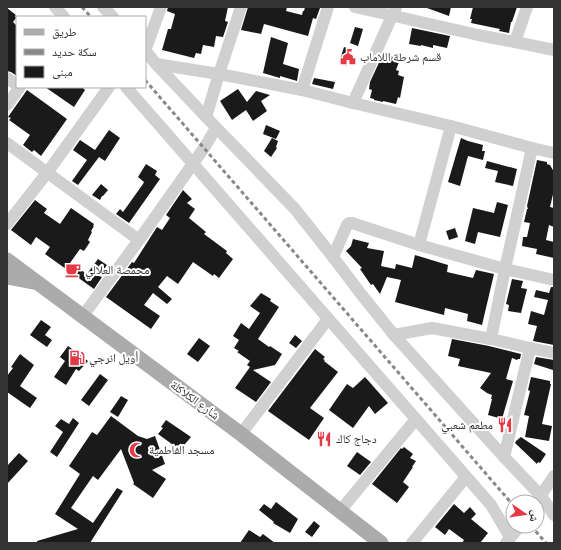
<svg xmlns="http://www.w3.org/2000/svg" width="561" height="550" viewBox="0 0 561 550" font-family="'Archivo Narrow','Noto Naskh Arabic',sans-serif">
<rect width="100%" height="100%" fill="#fff"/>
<!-- building -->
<g fill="#1a1a1a">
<polygon points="168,7 228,7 225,21 228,22 223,37 216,36 214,47 203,45 201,54 196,53 194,58 162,50 168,29 171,29 175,14 167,11"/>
<polygon points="248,7 287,7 286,11 302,15 303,11 304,11 305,7 317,7 320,8 316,19 313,18 308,36 264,24 261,34 241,30"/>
<polygon points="427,7 451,7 449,16 427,8"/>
<polygon points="473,7 517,7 512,22 511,22 509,33 499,31 500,29 471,23 472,19 470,19"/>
<polygon points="7,8 16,15 15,16 16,18 13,22 17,26 17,76 11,72 7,71"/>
<polygon points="355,27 363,29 358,46 350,43"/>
<polygon points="412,28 450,36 447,48 433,45 433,48 421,45 421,46 409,44"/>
<polygon points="271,37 288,43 283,64 299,69 297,81 280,76 280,78 263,73"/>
<polygon points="344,47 353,50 347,66 339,63"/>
<polygon points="383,54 400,59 396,70 399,71 398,75 404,77 400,98 398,97 396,104 383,101 383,102 374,100 374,99 370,98 372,90 369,89 370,82"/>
<polygon points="314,78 335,82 333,89 312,84"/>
<polygon points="45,87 82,87 85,90 74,107"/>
<polygon points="238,89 247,102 256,91 270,95 261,101 267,111 253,121 246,110 232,120 220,101"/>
<polygon points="27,90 67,119 41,156 34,150 32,152 23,145 30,135 9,120 11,118 8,117"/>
<polygon points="266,125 280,131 276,139 263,134"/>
<polygon points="109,130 120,138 105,161 99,157 78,185 72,181 87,160 73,150 80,140 95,150"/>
<polygon points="272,138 278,141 276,147 277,148 271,157 264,151"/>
<polygon points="461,138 468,141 483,145 482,151 485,151 483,160 468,156 460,186 448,182"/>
<polygon points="537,160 547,162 547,164 550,165 554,172 554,190 550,207 554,208 554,227 549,225 546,240 554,242 554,258 536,254 537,249 522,246 523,237 527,237 530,223 524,222 527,209 528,209 527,206"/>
<polygon points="487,161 517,169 513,186 495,182 498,171 485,168"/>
<polygon points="146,164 157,171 155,175 160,179 129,223 116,214 120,209 123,212 143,184 144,182 138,177"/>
<polygon points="101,184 108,190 103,196 102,196 100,200 92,195"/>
<polygon points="183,190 192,199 187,203 195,209 189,218 206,232 204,234 227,251 226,253 233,259 219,278 214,274 213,276 193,262 178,284 167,276 158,287 172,299 167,304 153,293 144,305 160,316 151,329 106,297 132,262 134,263 157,227 162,230 170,218 166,215"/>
<polygon points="35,200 47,209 44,213 60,224 71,208 94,224 93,226 94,226 91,231 92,232 88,240 90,242 84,251 80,249 70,263 87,274 98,259 107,265 99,276 102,277 94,289 45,254 50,247 36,237 31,245 11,230"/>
<polygon points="497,202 508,205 500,237 478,232 475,244 465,241 473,208 494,213"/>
<polygon points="455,228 458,237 449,240 446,231"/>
<polygon points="353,239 369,243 367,248 384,251 381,266 395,269 396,264 412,268 415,255 448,265 447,272 473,278 476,270 494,274 482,325 467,321 468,314 445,308 444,315 395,302 401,280 387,277 380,294 373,284 371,285 360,269 362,268 346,251 351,246"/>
<polygon points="512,279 523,281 521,288 527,289 521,313 508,311 509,305 506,304"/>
<polygon points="551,287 554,287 554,345 533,341 537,326 528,324 531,311 544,315 548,300 534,297 536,290 549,293"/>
<polygon points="261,293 271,299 270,301 279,307 258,339 269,347 270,346 282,354 275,365 253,370 271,382 256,402 235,388 250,367 247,365 250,361 237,352 239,351 234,348 239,340 233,336 241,323 249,329 260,313 250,306"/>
<polygon points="41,320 51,327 45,335 52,340 47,347 30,335"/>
<polygon points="295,335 302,341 296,348 289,343"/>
<polygon points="199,338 210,346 198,362 187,354"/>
<polygon points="452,339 489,346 521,354 520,359 518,359 517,360 512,358 506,379 513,381 502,419 488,415 492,399 491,399 492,395 487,393 480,388 491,373 458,366 460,359 448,356"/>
<polygon points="68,346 88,361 79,371 76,369 66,385 54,377 65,361 60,357"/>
<polygon points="315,349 325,357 323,359 325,360 324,361 338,372 310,408 324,418 309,440 268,411"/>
<polygon points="20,354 34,365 20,386 37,398 30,408 7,392 7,376 13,368 11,367"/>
<polygon points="536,357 554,360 553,370 534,364"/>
<polygon points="100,374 108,380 89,406 81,400"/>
<polygon points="365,377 388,403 375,414 369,406 353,428 329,410 347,384 353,388"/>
<polygon points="531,377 550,381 550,384 551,384 542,424 552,426 549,441 525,437 529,416 524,415 530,391 528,390"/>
<polygon points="121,396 128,400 118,417 110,412"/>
<polygon points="111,416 138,436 147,439 155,436 165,464 152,470 166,479 153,498 133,484 134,483 121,449 98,480 93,476 71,508 93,523 117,488 123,491 90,543 37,543 37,541 78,529 55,514 80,474 69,466 92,432 97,435"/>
<polygon points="73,418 79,423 57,457 50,452 63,432 55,426 61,419 69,424"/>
<polygon points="166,420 191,437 180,450 158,434 163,428 161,427"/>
<polygon points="521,437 546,454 540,463 538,462 537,464 515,443 516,441"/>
<polygon points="404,447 413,454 410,458 416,461 412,467 413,467 403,482 409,487 397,503 372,484 401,448 402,449"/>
<polygon points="357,452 371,462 360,475 347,466"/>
<polygon points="19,453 28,461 7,484 7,466"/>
<polygon points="276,502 298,519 290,533 273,523 274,522 259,510 264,504 271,509"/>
<polygon points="454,504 464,513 470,507 476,514 471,519 488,533 480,543 462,543 464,540 449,529 445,535 435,527"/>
<polygon points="314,521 320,526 312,537 305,532"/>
<polygon points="249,530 260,537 263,534 275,543 240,543"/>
</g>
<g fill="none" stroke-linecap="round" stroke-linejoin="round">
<!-- minor -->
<g stroke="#d0d0d0" stroke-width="12">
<polyline points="55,7 64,17"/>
<polyline points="103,7 113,17"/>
<polyline points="355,7 478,35 515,42 554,50"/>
<polyline points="515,42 527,7"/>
<polyline points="145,50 156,64 206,117 295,209 333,257 361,294 394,335 504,457 541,496 554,515"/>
<polyline points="145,51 161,7"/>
<polyline points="156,64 219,74 302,90 353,103 451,126 532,148 554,153"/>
<polyline points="7,78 17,85"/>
<polyline points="126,87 491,505 510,537"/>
<polyline points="302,90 328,7"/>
<polyline points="353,103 396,7"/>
<polyline points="7,105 20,87"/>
<polyline points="206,117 219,74 241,7"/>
<polyline points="7,143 139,240"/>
<polyline points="7,224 47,173 109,87"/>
<polyline points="419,245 451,126"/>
<polyline points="333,257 347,225 349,223 352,223 419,245 505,269 554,280"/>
<polyline points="82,317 139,240 204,148 216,128"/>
<polyline points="394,335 432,328 491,339 530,348 554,353"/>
<polyline points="491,339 505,269 532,148"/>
<polyline points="241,434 328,319"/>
<polyline points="504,457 530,348"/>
<polyline points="537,501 554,476"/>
<polyline points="340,511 416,419"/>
<polyline points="412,543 466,477"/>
<polyline points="506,543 520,526"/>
</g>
<!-- major -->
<g stroke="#ababab" stroke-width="15">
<polyline points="7,260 241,434 381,543"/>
<polyline points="7,277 33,282"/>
</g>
<!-- rail -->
<g stroke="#888" stroke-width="3" stroke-dasharray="4 3" stroke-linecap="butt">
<polyline points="82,7 91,17"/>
<polyline points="145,80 513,505"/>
<polyline points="531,526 546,543"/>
</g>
</g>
<!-- icons -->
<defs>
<symbol id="civic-bare" viewBox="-9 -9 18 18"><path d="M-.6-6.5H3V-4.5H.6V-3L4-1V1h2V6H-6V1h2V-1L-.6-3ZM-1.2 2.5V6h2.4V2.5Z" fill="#e63946" stroke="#fff" stroke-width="2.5" paint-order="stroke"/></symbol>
<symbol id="cafe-bare" viewBox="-9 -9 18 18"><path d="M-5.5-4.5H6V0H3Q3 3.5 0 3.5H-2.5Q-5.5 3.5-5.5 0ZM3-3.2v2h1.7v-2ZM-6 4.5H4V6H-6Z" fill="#e63946" stroke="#fff" stroke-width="2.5" paint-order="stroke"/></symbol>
<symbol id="fuel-bare" viewBox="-9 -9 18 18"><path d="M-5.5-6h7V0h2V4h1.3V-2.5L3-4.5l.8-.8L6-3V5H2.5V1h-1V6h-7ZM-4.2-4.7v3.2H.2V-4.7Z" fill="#e63946" stroke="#fff" stroke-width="2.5" paint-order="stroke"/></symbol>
<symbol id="restaurant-bare" viewBox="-9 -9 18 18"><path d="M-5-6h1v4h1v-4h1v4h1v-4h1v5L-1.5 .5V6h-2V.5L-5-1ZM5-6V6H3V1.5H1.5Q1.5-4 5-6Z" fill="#e63946" stroke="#fff" stroke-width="2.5" paint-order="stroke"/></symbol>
<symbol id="mosque-bare" viewBox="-9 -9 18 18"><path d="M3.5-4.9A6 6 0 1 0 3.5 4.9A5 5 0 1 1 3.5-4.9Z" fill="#e63946" stroke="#fff" stroke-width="2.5" paint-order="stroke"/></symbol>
</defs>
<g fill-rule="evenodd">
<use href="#civic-bare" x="337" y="46" width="22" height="22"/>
<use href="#cafe-bare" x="62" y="259" width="22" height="22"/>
<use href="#fuel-bare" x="66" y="347" width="22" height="22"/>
<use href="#restaurant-bare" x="494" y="414" width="22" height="22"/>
<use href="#restaurant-bare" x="313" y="428" width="22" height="22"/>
<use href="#mosque-bare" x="126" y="439" width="22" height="22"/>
</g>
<g text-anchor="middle" stroke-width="4" stroke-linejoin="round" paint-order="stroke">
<!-- poi labels -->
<g font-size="12" fill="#333" stroke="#fff" text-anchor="start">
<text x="360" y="61">قسم شرطة اللاماب</text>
<text x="85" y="274">محمصة العلالي</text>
<text x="89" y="362">أويل انرجي</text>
<text x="493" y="429" text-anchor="end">مطعم شعبي</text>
<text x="336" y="443">دجاج كاك</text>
<text x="149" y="454">مسجد الفاطمية</text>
</g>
<!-- street labels -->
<g font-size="12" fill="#333" stroke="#fff">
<text transform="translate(195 400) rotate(36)" y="4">شارع الكلاكلة</text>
</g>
</g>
<!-- border -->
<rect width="561" height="550" fill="none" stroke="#333333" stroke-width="16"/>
<!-- legend -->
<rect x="16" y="16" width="130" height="72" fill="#ffffff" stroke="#adadad"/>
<rect x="24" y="29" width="20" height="6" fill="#ababab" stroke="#adadad"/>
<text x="52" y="36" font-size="12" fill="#333333">طريق</text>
<rect x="24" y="49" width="20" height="6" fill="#888888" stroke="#adadad"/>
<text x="52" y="56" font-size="12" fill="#333333">سكة حديد</text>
<rect x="24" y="66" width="20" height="12" fill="#1a1a1a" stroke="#adadad"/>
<text x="52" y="76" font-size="12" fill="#333333">مبنى</text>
<!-- north arrow -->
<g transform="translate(525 514) rotate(103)"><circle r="19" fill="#ffffff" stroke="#adadad"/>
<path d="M0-3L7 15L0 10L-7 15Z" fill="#e63946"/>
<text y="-6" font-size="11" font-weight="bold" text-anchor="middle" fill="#333333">ش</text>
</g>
</svg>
